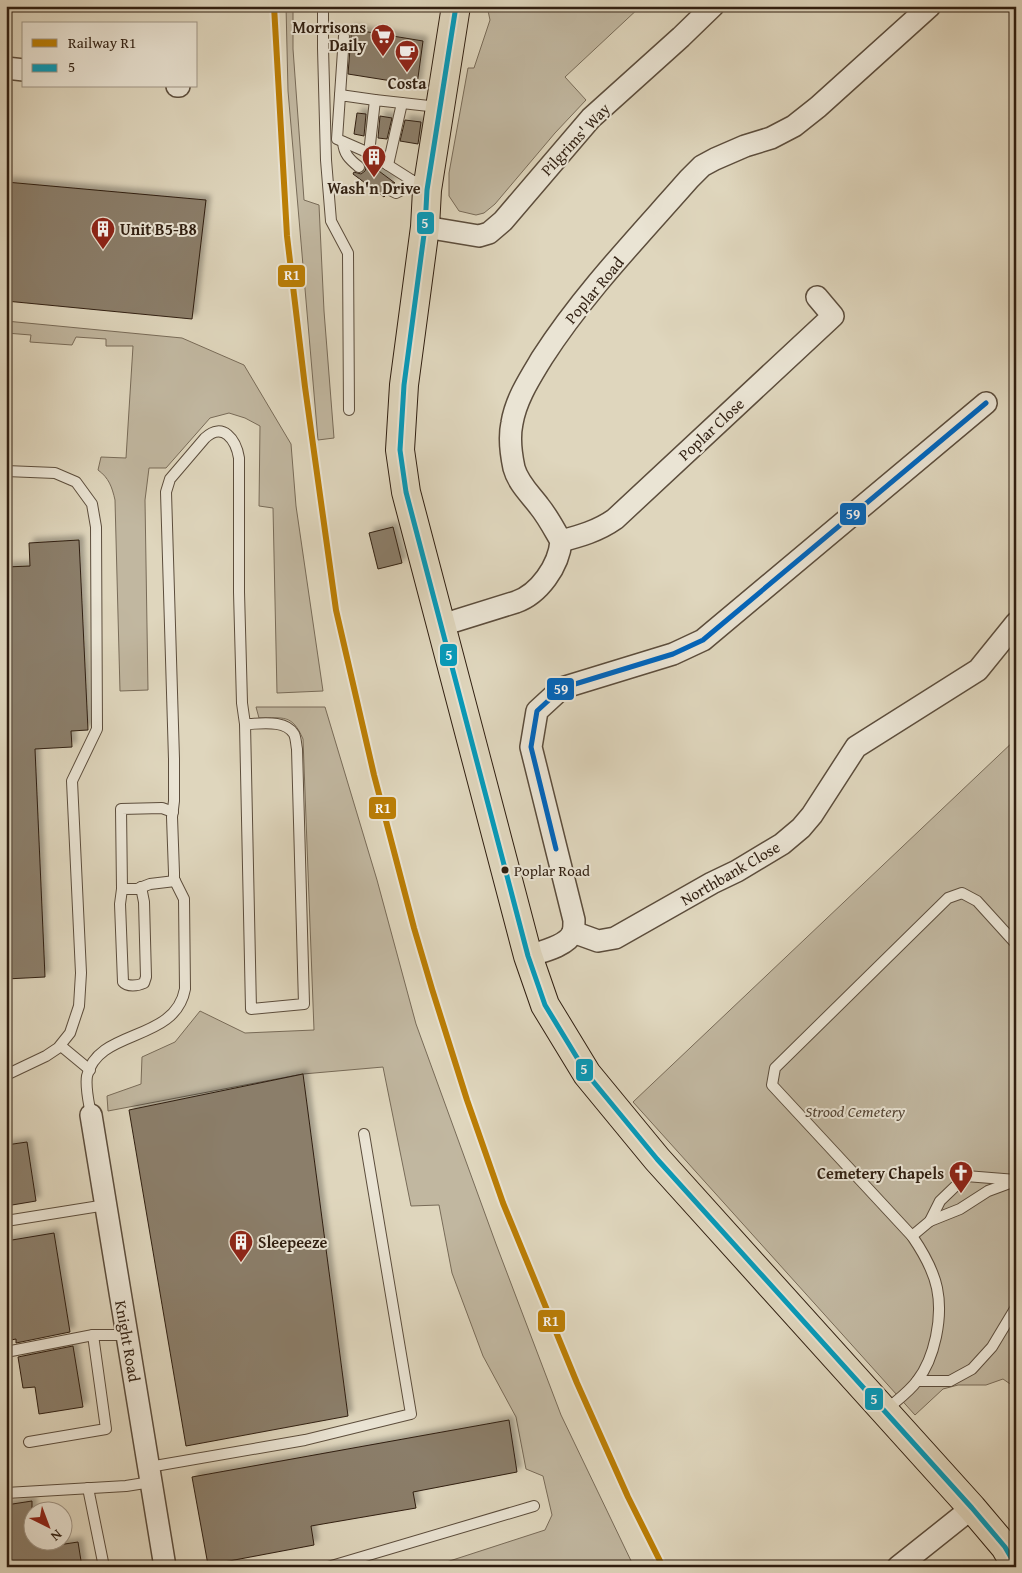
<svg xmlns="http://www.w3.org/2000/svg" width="1022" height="1573" viewBox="0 0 1022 1573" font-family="'Gentium Book Plus',serif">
<defs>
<filter id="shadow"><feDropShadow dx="4.5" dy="-4.5" stdDeviation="2.5" flood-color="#0004"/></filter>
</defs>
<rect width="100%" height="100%" fill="#dfd6bd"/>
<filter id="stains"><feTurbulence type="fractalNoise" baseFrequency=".004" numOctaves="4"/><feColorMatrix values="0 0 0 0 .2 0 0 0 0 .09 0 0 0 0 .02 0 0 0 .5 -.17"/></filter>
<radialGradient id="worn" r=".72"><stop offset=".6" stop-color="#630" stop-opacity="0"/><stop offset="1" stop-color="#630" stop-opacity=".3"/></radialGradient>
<!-- green -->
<g fill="#c1b7a0" stroke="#786b58">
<polygon points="286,6 293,6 293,49 304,200 319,205 324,311 334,438 318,440 288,91"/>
<polygon points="487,6 641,6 565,77 586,100 555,133 495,204 484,213 476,215 459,211 449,196 449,173 468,68 474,68 490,20"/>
<path d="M6 321 182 338 244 365 291 444 296 506 323 691 277 693 273 508 259 506 260 426 245 418 229 413 210 418 166 468H149L145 500 148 690 120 691 115 500C112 487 109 478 98 470L101 457 126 458 133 346H106V339L76 337 72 345 30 342 31 335 6 333Z"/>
<path d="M256 707H325L377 880 416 1024 496 1244 561 1415 634 1567 550 1565 541 1567H431L545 1530 552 1515 543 1476 526 1469 516 1417 483 1356 452 1273 439 1205 411 1206 383 1067 303 1074 108 1111 107 1096 141 1084 142 1057 175 1042 200 1011 245 1033 314 1030 303 739C292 714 284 718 259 718Z"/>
<polygon points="1016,739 1016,1388 1003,1379 986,1385 958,1385 943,1389 915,1415 633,1102"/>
</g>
<!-- building -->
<g fill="#8b7e6a" stroke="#301f11" filter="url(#shadow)">
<polygon points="350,29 423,41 417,85 348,74 351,36"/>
<polygon points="357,113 366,114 364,136 354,134"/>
<polygon points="380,116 392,118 387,139 378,138"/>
<polygon points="405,120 421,122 418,144 400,141"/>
<polygon points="364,160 395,183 389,183 384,187 383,191 386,195 384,197 353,174 354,172 361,174 365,171 366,168 363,161"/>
<polygon points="6,182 206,200 192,319 6,301"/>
<polygon points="393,527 402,563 378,569 369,533"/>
<polygon points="79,540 88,730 71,731 72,747 35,749 45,977 6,979 6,567 30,566 29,543"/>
<polygon points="303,1074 348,1416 186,1446 129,1110"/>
<polygon points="27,1142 36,1201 6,1206 6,1145"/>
<polygon points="54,1233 70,1332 16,1343 16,1339 6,1341 6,1241"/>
<polygon points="73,1346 83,1407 39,1414 35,1387 23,1388 18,1357"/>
<polygon points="509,1420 517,1472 413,1492 416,1508 311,1526 314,1545 208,1565 192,1477"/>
<polygon points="32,1501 32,1540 57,1540 58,1545 78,1542 82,1567 6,1567 6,1505"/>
</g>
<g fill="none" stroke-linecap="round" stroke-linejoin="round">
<defs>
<g id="service">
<polyline points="323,6 323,48 326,160 331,221 348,253 349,410"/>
<polyline points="340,95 344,36"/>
<path d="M343 142C344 154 349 159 359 167"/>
<polyline points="369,153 337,139 340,95 375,100"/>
<polyline points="388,165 402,103"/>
<polyline points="424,188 369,153 375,100 438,107"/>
<polyline points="390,190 396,193 402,190 411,180"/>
<polyline points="6,471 55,473 76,482 92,504 96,527 97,729 72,781 81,973 79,1006 70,1033 58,1048 46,1056 6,1075"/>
<polyline points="173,812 162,808 121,809 122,889 137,889 150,884 175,881"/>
<path d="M122 889 120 904 123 982C127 987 138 986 144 983L146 977 144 902 141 887"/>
<polyline points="61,1046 90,1070"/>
<path d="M91 1115C89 1103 85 1088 87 1076 98 1028 175 1043 185 989L184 899 174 879V873L172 817 174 801V759L166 492 170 479 205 438C223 421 236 440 239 458V592L242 703 245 724 251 1009 304 1004 297 749C296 744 296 738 294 734 285 719 260 724 245 724"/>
<polyline points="6,1221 106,1205"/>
<polyline points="930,1221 960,1209 988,1191 1015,1181"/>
<polyline points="912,1236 930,1221 940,1201 966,1176 1016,1180"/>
<polyline points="6,1352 93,1335 127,1335"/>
<polyline points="917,1381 950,1381 972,1369 992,1347 1016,1307"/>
<path d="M886 1410C896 1401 909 1392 917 1381 935 1358 943 1317 937 1288 933 1269 923 1252 912 1236L772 1085 775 1068 948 898 962 893 977 901 1016 944"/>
<polyline points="29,1442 106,1429 93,1335"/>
<polyline points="149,1467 305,1440 411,1414 364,1134"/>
<polyline points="88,1488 104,1567"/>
<polyline points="6,1493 126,1486 151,1482"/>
<polyline points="328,1567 534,1506"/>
</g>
<g id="minor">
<polyline points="6,68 24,70"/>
<polyline points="177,86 179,86"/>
<polyline points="425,227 479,236 489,233 503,221 591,118 681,37 713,6"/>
<path d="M561 541C580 536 598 531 615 519L833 316 817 297"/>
<path d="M442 625 516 602C539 594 559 566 561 541 554 529 548 517 539 506 530 494 518 483 514 468 511 454 509 437 512 423 516 399 530 378 542 358 584 293 638 237 689 179L702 166 715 159 745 146 771 138 794 126 818 107 930 6"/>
<polyline points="573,932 598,941 615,938 712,883 737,871 782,844 801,828 812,815 856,747 978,670 1016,623"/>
<path d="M528 956C541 952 568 946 573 932 574 929 574 923 574 920L531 747 537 711 562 688 673 654 703 640 986 403"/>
<polyline points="91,1115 165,1567"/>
<polyline points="898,1567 972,1508"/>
</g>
<polyline id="primary" points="456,6 427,190 425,227 404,385 400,450 406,492 528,956 545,1005 587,1074 657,1159 972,1508 1005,1547 1016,1566"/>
</defs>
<!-- service casing -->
<use href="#service" stroke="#5c4d3c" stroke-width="12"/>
<!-- minor casing -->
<use href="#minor" stroke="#5c4d3c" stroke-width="24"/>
<!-- primary casing -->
<use href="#primary" stroke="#301f11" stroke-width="30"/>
<!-- service -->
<use href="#service" stroke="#eae4d4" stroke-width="10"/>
<!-- minor -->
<use href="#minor" stroke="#eae4d4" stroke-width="21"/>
<!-- primary -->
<use href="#primary" stroke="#dfd6bd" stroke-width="28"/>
<defs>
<polyline id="bus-1" points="456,6 427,190 425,227 404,385 400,450 406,492 528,956 545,1005 587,1074 657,1159 972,1508 1005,1547 1016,1566"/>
<polyline id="bus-2" points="556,849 531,747 537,711 562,688 673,654 703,640 986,403"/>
</defs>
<!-- bus-1 casing -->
<use href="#bus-1" stroke="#eae4d4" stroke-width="9"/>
<!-- bus-2 casing -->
<use href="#bus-2" stroke="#eae4d4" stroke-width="9"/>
<!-- bus-1 -->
<use href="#bus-1" stroke="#059bbb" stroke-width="5"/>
<!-- bus-2 -->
<use href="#bus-2" stroke="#0065bd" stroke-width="5"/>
<defs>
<polyline id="rail-1" points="274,6 287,236 305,387 336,610 374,775 414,928 432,989 467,1100 503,1203 577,1383 628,1497 663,1567"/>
</defs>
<!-- rail-1 casing -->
<use href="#rail-1" stroke="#eae4d4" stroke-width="10"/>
<!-- rail-1 -->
<use href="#rail-1" stroke="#bb7e05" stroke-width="6"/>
</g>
<!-- icons -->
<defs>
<symbol id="supermarket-pin" viewBox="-11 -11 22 30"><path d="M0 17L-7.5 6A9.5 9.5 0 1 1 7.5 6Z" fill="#8f2418" stroke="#eae4d4"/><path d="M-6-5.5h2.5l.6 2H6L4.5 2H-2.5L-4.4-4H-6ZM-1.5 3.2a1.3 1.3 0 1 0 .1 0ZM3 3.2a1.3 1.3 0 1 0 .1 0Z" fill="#fff"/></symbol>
<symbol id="cafe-pin" viewBox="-11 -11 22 30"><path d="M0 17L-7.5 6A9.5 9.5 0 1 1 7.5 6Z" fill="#8f2418" stroke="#eae4d4"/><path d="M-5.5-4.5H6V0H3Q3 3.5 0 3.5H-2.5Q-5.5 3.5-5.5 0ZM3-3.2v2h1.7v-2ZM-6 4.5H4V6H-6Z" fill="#fff"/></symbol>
<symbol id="building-pin" viewBox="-11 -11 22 30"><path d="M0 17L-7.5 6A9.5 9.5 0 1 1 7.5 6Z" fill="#8f2418" stroke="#eae4d4"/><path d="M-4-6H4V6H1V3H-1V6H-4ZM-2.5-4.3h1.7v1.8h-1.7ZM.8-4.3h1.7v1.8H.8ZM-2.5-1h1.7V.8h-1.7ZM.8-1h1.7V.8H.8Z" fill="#fff"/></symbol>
<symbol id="church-pin" viewBox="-11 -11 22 30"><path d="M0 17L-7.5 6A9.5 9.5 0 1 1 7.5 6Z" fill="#8f2418" stroke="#eae4d4"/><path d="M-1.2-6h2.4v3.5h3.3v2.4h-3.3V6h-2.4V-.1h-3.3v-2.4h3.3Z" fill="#fff"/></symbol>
</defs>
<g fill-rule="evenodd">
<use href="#supermarket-pin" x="369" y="22" width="28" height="38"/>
<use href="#cafe-pin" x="393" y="38" width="28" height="38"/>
<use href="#building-pin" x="360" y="143" width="28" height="38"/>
<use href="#building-pin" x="89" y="215" width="28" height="38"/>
<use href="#church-pin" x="947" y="1159" width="28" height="38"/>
<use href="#building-pin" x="227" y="1228" width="28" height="38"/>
</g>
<!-- markers -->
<circle fill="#301f11" stroke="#eae4d4" stroke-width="2" cx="505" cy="870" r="4.5"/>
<g text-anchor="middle" stroke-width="4" stroke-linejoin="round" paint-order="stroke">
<!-- bus labels -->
<g font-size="15" fill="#301f11" stroke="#eae4d4" text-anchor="start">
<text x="514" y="876">Poplar Road</text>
</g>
<!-- poi labels -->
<g font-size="16" font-weight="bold" fill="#301f11" stroke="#eae4d4" text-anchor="end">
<text x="366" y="33">Morrisons<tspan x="366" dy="18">Daily</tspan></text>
<text x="407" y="89" text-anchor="middle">Costa</text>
<text x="374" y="194" text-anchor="middle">Wash'n Drive</text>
<text x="120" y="235" text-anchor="start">Unit B5-B8</text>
<text x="944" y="1179">Cemetery Chapels</text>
<text x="258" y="1248" text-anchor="start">Sleepeeze</text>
</g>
<!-- street labels -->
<g font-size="16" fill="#301f11" stroke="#eae4d4">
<text transform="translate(575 139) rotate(-47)" y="6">Pilgrims' Way</text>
<text transform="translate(594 290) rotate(-50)" y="6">Poplar Road</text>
<text transform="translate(711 429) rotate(-43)" y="6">Poplar Close</text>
<text transform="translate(730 873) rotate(-30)" y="6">Northbank Close</text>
<text transform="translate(128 1341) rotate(80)" y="6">Knight Road</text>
</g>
<!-- park labels -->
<g font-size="16" font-style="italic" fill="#544535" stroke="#eae4d4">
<text x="855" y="1117">Strood Cemetery</text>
</g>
</g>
<g stroke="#eae4d4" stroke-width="2">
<rect x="416" y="211" width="19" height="24" rx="5" fill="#059bbb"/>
<rect x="277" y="264" width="29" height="24" rx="5" fill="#bb7e05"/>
<rect x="839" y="502" width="28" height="24" rx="5" fill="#0065bd"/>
<rect x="439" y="643" width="19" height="24" rx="5" fill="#059bbb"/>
<rect x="546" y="677" width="29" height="24" rx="5" fill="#0065bd"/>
<rect x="368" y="796" width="29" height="24" rx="5" fill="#bb7e05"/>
<rect x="575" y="1058" width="19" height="24" rx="5" fill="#059bbb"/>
<rect x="537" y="1309" width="29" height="24" rx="5" fill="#bb7e05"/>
<rect x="864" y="1387" width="20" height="24" rx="5" fill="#059bbb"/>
</g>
<g font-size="14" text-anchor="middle" font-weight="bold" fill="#fff">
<text x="425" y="228">5</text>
<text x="292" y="280">R1</text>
<text x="853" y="519">59</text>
<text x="449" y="660">5</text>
<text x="561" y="694">59</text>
<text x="383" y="813">R1</text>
<text x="584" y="1074">5</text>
<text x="551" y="1326">R1</text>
<text x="874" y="1404">5</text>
</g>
<!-- margin -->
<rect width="1022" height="1573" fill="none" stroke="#dfd6bd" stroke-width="25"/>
<rect x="8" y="8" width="1007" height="1558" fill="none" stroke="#301f11" stroke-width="2.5"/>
<rect x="12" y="12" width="997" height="1548" fill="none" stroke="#301f11"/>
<!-- legend -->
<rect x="22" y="22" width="175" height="65" fill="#eae4d4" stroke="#a09586"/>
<rect x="32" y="39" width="25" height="8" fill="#bb7e05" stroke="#a09586"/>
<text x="68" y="48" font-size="15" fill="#301f11">Railway R1</text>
<rect x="32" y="64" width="25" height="8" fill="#059bbb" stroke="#a09586"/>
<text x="68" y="72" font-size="15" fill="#301f11">5</text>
<!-- north arrow -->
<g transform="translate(48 1526) rotate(138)"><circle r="24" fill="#eae4d4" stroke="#a09586"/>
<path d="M0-4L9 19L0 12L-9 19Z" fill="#8f2418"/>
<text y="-8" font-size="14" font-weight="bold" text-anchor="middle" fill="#301f11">N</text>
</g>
<rect width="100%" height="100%" filter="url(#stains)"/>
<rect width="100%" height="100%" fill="url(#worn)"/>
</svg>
